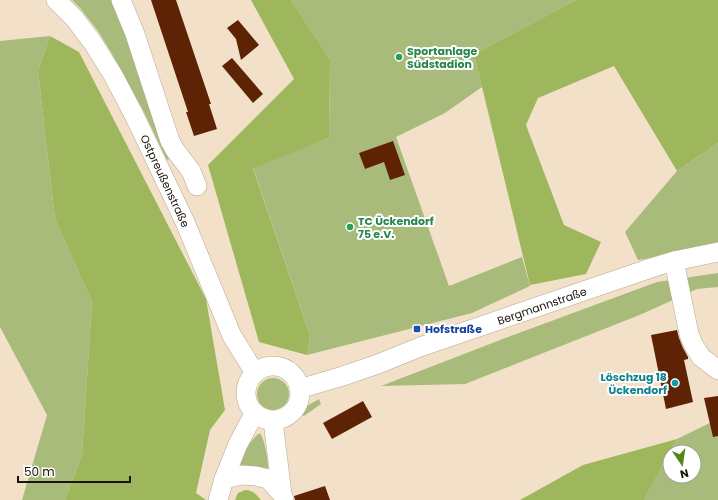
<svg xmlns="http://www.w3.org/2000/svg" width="718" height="500" viewBox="0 0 718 500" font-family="Poppins,sans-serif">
<rect width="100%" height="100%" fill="#f2e1c8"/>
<!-- green -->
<g fill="#a8bb7a" fill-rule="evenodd">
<polygon points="72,0 112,0 140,74 169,159 167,160 144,112 111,52 98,31 80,8"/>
<polygon points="291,0 576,0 474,54 482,87 445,113 396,137 449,286 522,257 530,286 472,313 307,355 310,336 253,167 329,138 330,59"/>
<polygon points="50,36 38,71 55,219 92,302 82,455 65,500 22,500 47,415 0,327 0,41"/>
<polygon points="718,143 718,246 664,256 638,260 625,232 677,171"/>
<polygon points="718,273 718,287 697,289 642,314 465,384 381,386 508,337 657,282"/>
<circle cx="273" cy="394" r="16"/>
<polygon points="319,399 321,404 304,416 300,414 307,406"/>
<path d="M718 419V500H644L677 439ZM670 452H694V476H670Z"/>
<path d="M260 433C265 440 268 460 268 468H265L254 466H242L240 465C243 454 250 439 260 433Z"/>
</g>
<!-- forest -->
<g fill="#9eb75d">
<polygon points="251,0 291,0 330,59 329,138 253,168 310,336 307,355 259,342 208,165 294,79"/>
<polygon points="576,0 718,0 718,143 677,171 614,66 538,98 526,125 564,225 601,242 586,274 530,285 474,54"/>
<polygon points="50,36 79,52 206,299 225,410 210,430 196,493 206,500 65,500 82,455 92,302 55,219 38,71"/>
<polygon points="677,439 644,500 520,500 583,465"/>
<path d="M245 490C253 490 256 494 261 500H235L238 493Z"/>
</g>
<!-- building -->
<g fill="#5e2205">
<polygon points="151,0 176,0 211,104 209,104 217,129 194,136 186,112 188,112"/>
<polygon points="238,20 259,45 241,60 236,39 227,28"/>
<polygon points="232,58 263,94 253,103 222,66"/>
<polygon points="393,141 405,175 390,180 384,162 365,169 359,153"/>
<polygon points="677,330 679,338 683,348 688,357 688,359 684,360 693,402 666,409 651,335"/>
<polygon points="718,396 718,436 713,437 704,398"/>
<polygon points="363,401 372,417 332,439 323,423"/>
<polygon points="325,486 330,500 295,500 294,496"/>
</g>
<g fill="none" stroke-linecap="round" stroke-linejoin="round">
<defs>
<g id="minor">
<polyline points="56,0 75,19 93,43 113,75 134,115 185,222 232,336 255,373"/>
<polyline points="121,0 135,34 170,141 175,150 191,171 197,186"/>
<polyline points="674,261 689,334 693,344 701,357 718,370"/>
<circle cx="273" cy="393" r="27"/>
<polyline points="299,389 343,376 378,364 420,347 654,267 674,261 718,252"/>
<polyline points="273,421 282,494 284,500"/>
<polyline points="224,479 242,475 256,476 268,479 282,494"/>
<polyline points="218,500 224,479 238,444 254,414"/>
</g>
</defs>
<!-- minor casing -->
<use href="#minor" stroke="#b6a68e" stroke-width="20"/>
<!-- minor -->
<use href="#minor" stroke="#fff" stroke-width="19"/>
</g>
<!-- markers -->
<g fill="#2e9e5b" stroke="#fff" stroke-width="1.5">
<circle cx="399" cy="57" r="4"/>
<circle cx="350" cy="227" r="4"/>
</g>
<rect fill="#1a4fb4" stroke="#fff" stroke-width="1.5" x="413" y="325" width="8" height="8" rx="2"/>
<circle fill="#0f9aa8" stroke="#fff" stroke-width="1.5" cx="675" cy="383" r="4"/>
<g text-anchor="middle" stroke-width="4" stroke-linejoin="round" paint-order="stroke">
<!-- leisure labels -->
<g font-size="11" font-weight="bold" fill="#27864d" stroke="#fff" text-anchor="start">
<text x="407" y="55">Sportanlage<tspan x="407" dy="13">Südstadion</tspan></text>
<text x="358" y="225">TC Ückendorf<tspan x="358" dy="13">75 e.V.</tspan></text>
</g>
<!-- street labels -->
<g font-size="11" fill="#19130a" stroke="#fff">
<text transform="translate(165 181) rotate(65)" y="4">Ostpreußenstraße</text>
<text transform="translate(542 306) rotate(-19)" y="4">Bergmannstraße</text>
</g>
<!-- transit labels -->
<g font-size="11" font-weight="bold" fill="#164399" stroke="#fff" text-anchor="start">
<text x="425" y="333">Hofstraße</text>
</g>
<!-- culture labels -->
<g font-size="11" font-weight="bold" fill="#0d838f" stroke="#fff" text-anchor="end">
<text x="667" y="381">Löschzug 18<tspan x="667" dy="13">Ückendorf</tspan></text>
</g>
</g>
<!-- north arrow -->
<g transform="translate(682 464) rotate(167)"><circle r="19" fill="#ffffff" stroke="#a3a19d"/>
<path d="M0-3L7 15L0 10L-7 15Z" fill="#548518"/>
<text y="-6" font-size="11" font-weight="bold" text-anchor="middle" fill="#19130a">N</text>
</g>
<!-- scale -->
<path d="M18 476v6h112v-6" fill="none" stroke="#19130a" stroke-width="2"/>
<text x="24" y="476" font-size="12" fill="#19130a" stroke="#ffffff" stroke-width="3" paint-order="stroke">50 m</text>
</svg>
